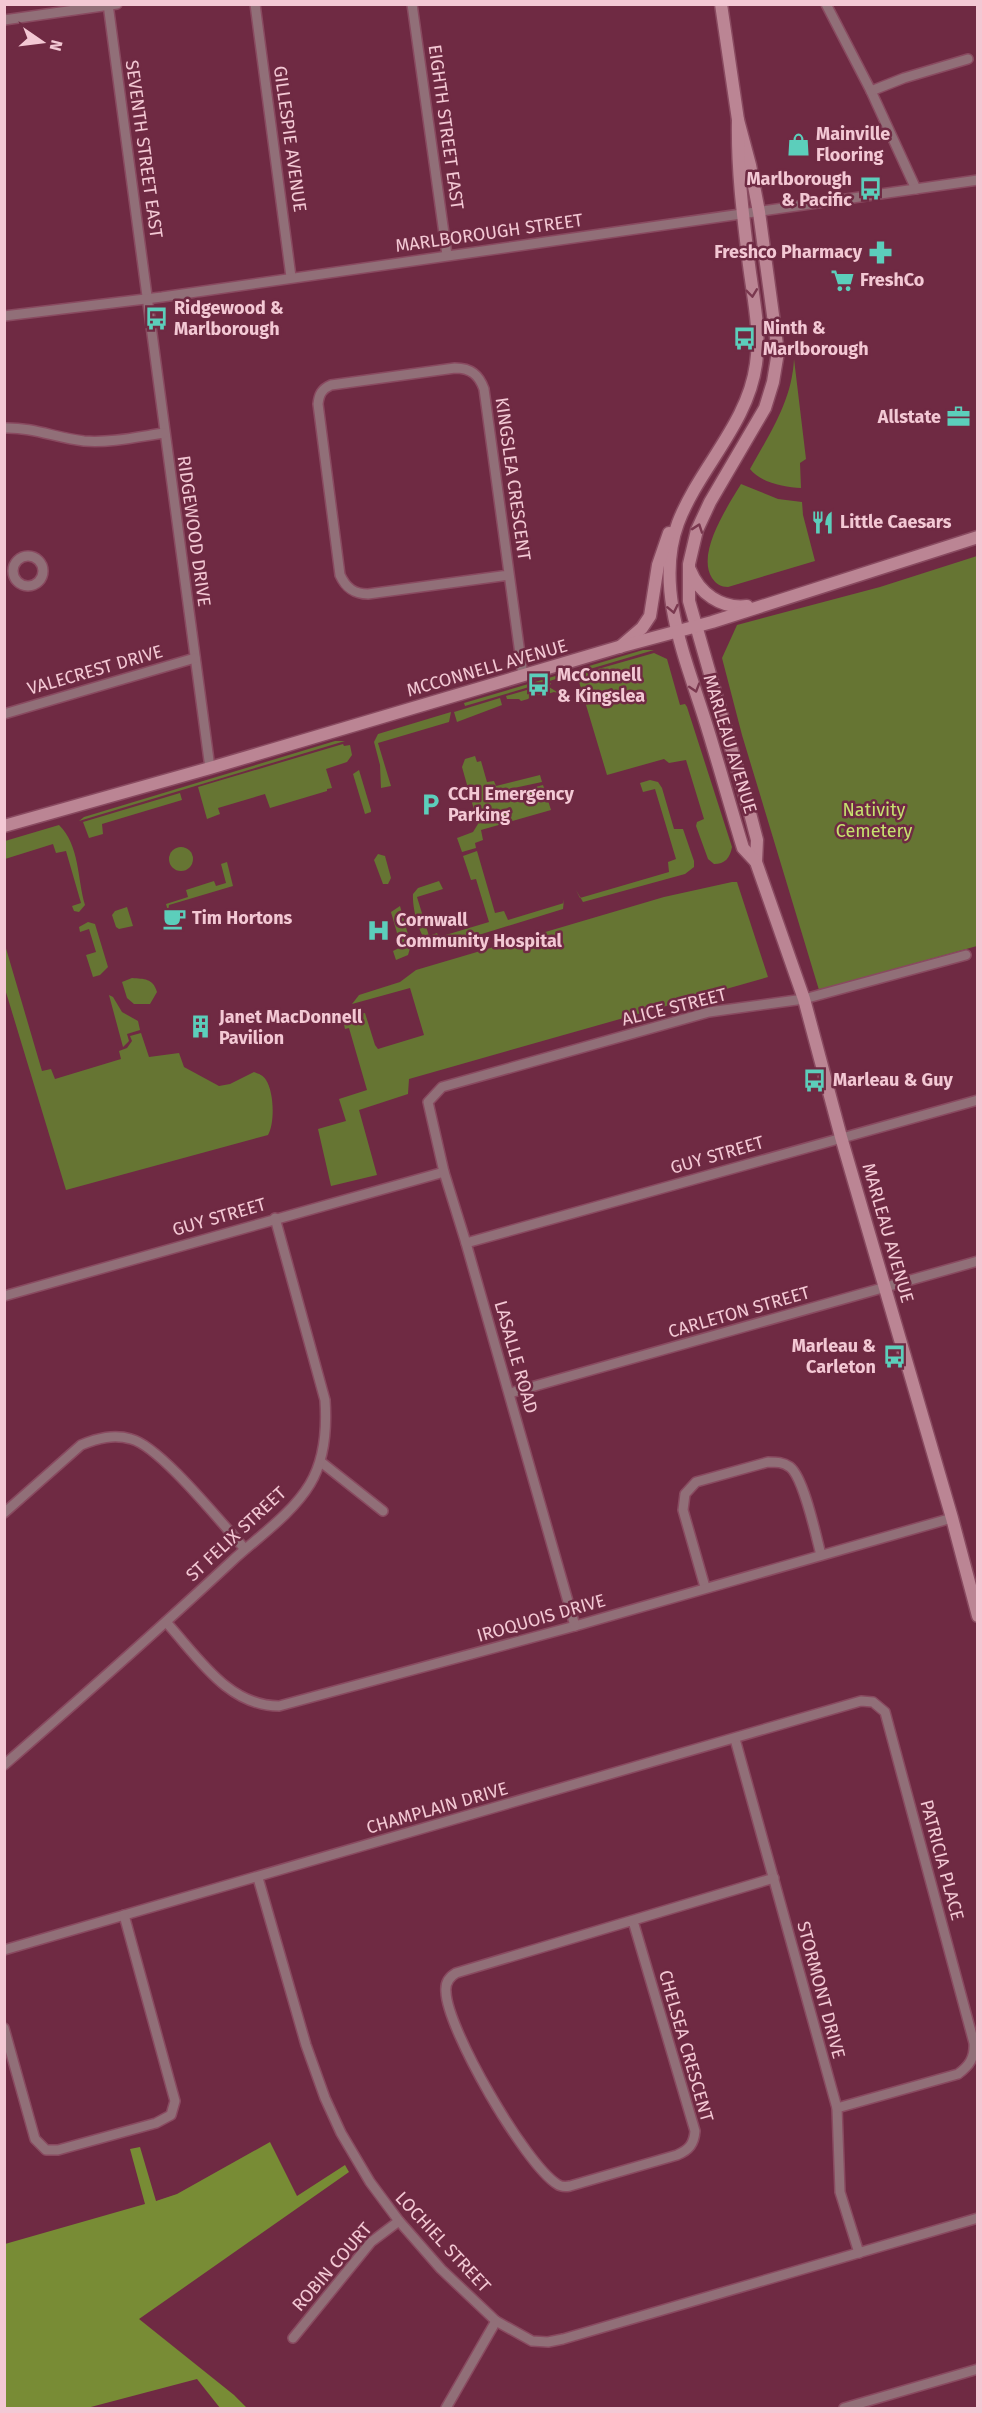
<svg xmlns="http://www.w3.org/2000/svg" width="982" height="2413" viewBox="0 0 982 2413" font-family="'Fira Sans',sans-serif">
<rect width="100%" height="100%" fill="#6f2a43"/>
<!-- green -->
<g fill="#667533">
<path d="M794 359 806 459 800 463 801 488C785 487 761 483 750 469 770 433 792 401 794 359Z"/>
<path d="M741 484 778 499 802 502 803 515 815 561 728 587C721 587 716 584 712 578 696 553 728 506 741 484Z"/>
<polygon points="977,556 977,946 819,990 742,735 722,658 737,625 880,587"/>
<polygon points="643,650 654,650 465,706 464,703"/>
<path d="M654 653 667 659 680 705 685 704 687 707 732 847C730 858 725 864 714 864L708 859 696 826 697 822 704 819 686 760 669 763 664 759 607 775 577 675Z"/>
<polygon points="551,683 549,687 557,692 564,702 560,703 558,693 554,692 544,695 533,694 528,699 521,701 519,699 507,699 506,696"/>
<polygon points="500,698 502,705 457,722 454,712"/>
<polygon points="451,712 449,722 378,743 391,786 381,788 380,765 374,742 378,734"/>
<polygon points="335,741 345,741 79,821 84,817"/>
<polygon points="343,744 344,746 350,745 352,755 347,762 326,769 332,788 327,789 327,791 270,808 265,794 218,808 220,814 207,819 198,787"/>
<polygon points="475,756 477,762 481,761 487,782 494,781 496,786 540,775 542,782 505,790 510,799 513,801 526,799 524,790 543,785 551,810 481,830 483,840 475,843 476,848 462,852 457,838 473,832 478,824 462,767 465,759"/>
<polygon points="359,770 371,810 371,812 365,814 353,774"/>
<polygon points="650,780 658,782 662,788 674,829 683,829 694,861 694,867 685,874 583,902 576,890 580,898 669,872 668,862 676,859 655,789 643,792 640,783"/>
<polygon points="180,793 182,800 102,824 103,834 89,838 83,822"/>
<path d="M59 825C80 846 77 878 85 905L79 912 74 911 72 906 81 903 66 851 56 853 53 844 5 859V841Z"/>
<circle cx="181" cy="859" r="12"/>
<path d="M477 851 495 913 504 911 508 920 564 903V899L563 909 443 946 429 945C419 935 412 908 413 894L418 888 439 881 443 889 417 897 429 936 437 933 439 937 489 922 476 879 471 880 463 856Z"/>
<polygon points="378,854 385,856 391,878 388,884 383,884 374,860"/>
<polygon points="227,862 233,886 169,905 168,911 166,904 188,897 186,890 214,881 216,886 226,883 221,864"/>
<polygon points="732,882 737,882 768,977 409,1079 408,1094 359,1110 377,1175 331,1186 318,1129 346,1121 339,1099 367,1090 349,1028 345,1029 343,1020 348,1015 365,1013 375,1045 378,1049 424,1035 410,988 352,1004 359,995 400,982 416,970 664,897"/>
<polygon points="400,906 411,945 408,955 396,960 393,951 401,947 391,912"/>
<polygon points="127,907 133,926 119,929 116,927 112,915 115,911"/>
<polygon points="88,922 95,924 108,967 100,975 93,977 86,955 96,952 89,929 80,932 79,927"/>
<path d="M5 945 42 1071 51 1069 55 1079 121 1059 119 1051 127 1048 132 1041 130 1036 141 1033 149 1057 179 1053 184 1067 219 1086 230 1084 254 1072C259 1074 263 1075 266 1080 274 1092 275 1123 268 1135L66 1190 5 989Z"/>
<path d="M132 978C144 979 153 978 157 992L150 1004H134L127 998 122 982Z"/>
<polygon points="109,995 113,997 122,1012 138,1021 140,1030 127,1034 129,1041 123,1047"/>
</g>
<!-- forest -->
<polygon fill="#788c35" points="270,2142 297,2196 345,2165 349,2172 139,2319 234,2395 247,2408 220,2408 197,2379 87,2408 5,2408 5,2244 145,2204 130,2149 140,2147 156,2201 177,2194"/>
<g fill="none" stroke-linecap="round" stroke-linejoin="round">
<defs>
<g id="minor">
<polyline points="108,4 210,768"/>
<polyline points="255,4 291,277"/>
<polyline points="412,4 447,255"/>
<polyline points="826,4 871,91 916,189"/>
<polyline points="4,20 117,4"/>
<polyline points="871,91 904,78 968,59"/>
<polyline points="4,316 162,297 978,180"/>
<path d="M4 428C33 427 56 438 84 441 110 443 137 437 164 433"/>
<circle cx="28" cy="571" r="15"/>
<path d="M509 575 368 594C354 594 346 588 340 575L318 404C319 394 322 389 331 385L455 368C471 368 479 375 484 389L523 676"/>
<polyline points="4,714 195,658"/>
<polyline points="466,1243 978,1100"/>
<polyline points="4,1296 444,1172"/>
<polyline points="510,1393 978,1261"/>
<polyline points="321,1462 383,1511"/>
<path d="M4 1513 81 1445C98 1438 114 1434 131 1439 160 1446 222 1524 245 1549"/>
<path d="M705 1587 683 1510 685 1494 696 1482 768 1462C777 1462 783 1462 790 1467 804 1478 816 1536 821 1555"/>
<path d="M166 1622C198 1657 228 1706 279 1706L575 1626 952 1518"/>
<polyline points="575,1626 466,1243 444,1172 428,1102 442,1087 709,1012 804,999 966,955"/>
<polyline points="735,1739 837,2108 840,2192 859,2253"/>
<path d="M4 1765C81 1698 158 1630 232 1561 258 1537 292 1514 310 1484 325 1459 327 1429 325 1400L275 1218"/>
<polyline points="258,1878 306,2045 325,2098 341,2133 370,2182 399,2221 441,2269 496,2321 532,2341 548,2342 563,2339 978,2218"/>
<path d="M633 1921 695 2131C694 2144 689 2150 677 2155L570 2186C565 2187 561 2187 557 2184 525 2164 447 2029 446 1992 445 1983 449 1977 456 1973L774 1878"/>
<path d="M4 1950 861 1701 873 1702 885 1712 974 2043C975 2058 969 2066 958 2074L837 2108"/>
<polyline points="4,2028 35,2139 46,2150 58,2150 156,2123 171,2115 175,2101 124,1915"/>
<polyline points="293,2338 371,2242 399,2221"/>
<polyline points="446,2408 496,2321"/>
<polyline points="844,2408 978,2369"/>
</g>
<g id="secondary">
<polyline points="721,4 738,120 750,165 759,212 778,352 773,382 765,408 710,502 697,530 689,564 689,601 751,817 757,840 756,862"/>
<path d="M738 120C737 169 743 216 749 265 753 297 761 332 756 364 748 424 699 468 678 523 653 590 689 666 708 730 720 769 731 809 743 848L756 862 804 999 841 1137 952 1518 978 1616"/>
<path d="M690 570C699 593 721 609 747 606"/>
<polyline points="620,647 642,628 650,616 658,565 669,533"/>
<polyline points="4,826 210,768 619,647 712,622 978,537"/>
</g>
</defs>
<!-- minor casing -->
<use href="#minor" stroke="#894a60" stroke-width="12"/>
<!-- secondary casing -->
<use href="#secondary" stroke="#894a60" stroke-width="15"/>
<!-- minor -->
<use href="#minor" stroke="#916f78" stroke-width="9"/>
<!-- secondary -->
<use href="#secondary" stroke="#bb8594" stroke-width="12"/>
</g>
<!-- one-way arrows -->
<defs><path id="oneway-chevron" d="M-2-3.5L2.5 0L-2 3.5" fill="none" stroke-width="1.6" stroke-linecap="round" stroke-linejoin="round" transform="scale(1.5)"/></defs>
<g stroke="#7a384f">
<use href="#oneway-chevron" transform="translate(752 293) rotate(83)"/>
<use href="#oneway-chevron" transform="translate(698 528) rotate(-71)"/>
<use href="#oneway-chevron" transform="translate(673 609) rotate(78)"/>
<use href="#oneway-chevron" transform="translate(695 688) rotate(73)"/>
</g>
<!-- icons -->
<defs>
<symbol id="shop-bare" viewBox="-9 -9 18 18"><path d="M-5-2.5h2.3a2.7 3.5 0 0 1 5.4 0H5L5.5 6h-11ZM-1.5-2.5h3a1.5 2.3 0 0 0-3 0Z" fill="#5ccebb" stroke="#6f2a43" stroke-width="2.5" paint-order="stroke"/></symbol>
<symbol id="bus-bare" viewBox="-9 -9 18 18"><path d="M-5-6H5V4H4V6H2V4H-2V6H-4V4H-5ZM-3.5-4V0h7V-4ZM-3.5 1.2v1.5H-2V1.2ZM2 1.2v1.5H3.5V1.2Z" fill="#5ccebb" stroke="#6f2a43" stroke-width="2.5" paint-order="stroke"/></symbol>
<symbol id="pharmacy-bare" viewBox="-9 -9 18 18"><path d="M-2-6h4v4h4v4h-4v4h-4v-4h-4v-4h4Z" fill="#5ccebb" stroke="#6f2a43" stroke-width="2.5" paint-order="stroke"/></symbol>
<symbol id="supermarket-bare" viewBox="-9 -9 18 18"><path d="M-6-5.5h2.5l.6 2H6L4.5 2H-2.5L-4.4-4H-6ZM-1.5 3.2a1.3 1.3 0 1 0 .1 0ZM3 3.2a1.3 1.3 0 1 0 .1 0Z" fill="#5ccebb" stroke="#6f2a43" stroke-width="2.5" paint-order="stroke"/></symbol>
<symbol id="office-bare" viewBox="-9 -9 18 18"><path d="M-6-3h4V-5.5h4V-3h4V5H-6ZM-1-4.5V-3h2v-1.5ZM-6 0V1H6V0Z" fill="#5ccebb" stroke="#6f2a43" stroke-width="2.5" paint-order="stroke"/></symbol>
<symbol id="restaurant-bare" viewBox="-9 -9 18 18"><path d="M-5-6h1v4h1v-4h1v4h1v-4h1v5L-1.5 .5V6h-2V.5L-5-1ZM5-6V6H3V1.5H1.5Q1.5-4 5-6Z" fill="#5ccebb" stroke="#6f2a43" stroke-width="2.5" paint-order="stroke"/></symbol>
<symbol id="parking-bare" viewBox="-9 -9 18 18"><path d="M-3.5-5.5H1a3.5 3.5 0 0 1 0 7H-1V5.5H-3.5ZM-1-3.4V-.6H.8a1.4 1.4 0 0 0 0-2.8Z" fill="#5ccebb" stroke="#6f2a43" stroke-width="2.5" paint-order="stroke"/></symbol>
<symbol id="cafe-bare" viewBox="-9 -9 18 18"><path d="M-5.5-4.5H6V0H3Q3 3.5 0 3.5H-2.5Q-5.5 3.5-5.5 0ZM3-3.2v2h1.7v-2ZM-6 4.5H4V6H-6Z" fill="#5ccebb" stroke="#6f2a43" stroke-width="2.5" paint-order="stroke"/></symbol>
<symbol id="hospital-bare" viewBox="-9 -9 18 18"><path d="M-5-5h3v3.5h4V-5h3V5h-3V1.5h-4V5h-3Z" fill="#5ccebb" stroke="#6f2a43" stroke-width="2.5" paint-order="stroke"/></symbol>
<symbol id="building-bare" viewBox="-9 -9 18 18"><path d="M-4-6H4V6H1V3H-1V6H-4ZM-2.5-4.3h1.7v1.8h-1.7ZM.8-4.3h1.7v1.8H.8ZM-2.5-1h1.7V.8h-1.7ZM.8-1h1.7V.8H.8Z" fill="#5ccebb" stroke="#6f2a43" stroke-width="2.5" paint-order="stroke"/></symbol>
</defs>
<g fill-rule="evenodd">
<use href="#shop-bare" x="782" y="128" width="33" height="33"/>
<use href="#bus-bare" x="854" y="172" width="33" height="33"/>
<use href="#pharmacy-bare" x="864" y="236" width="33" height="33"/>
<use href="#supermarket-bare" x="826" y="264" width="33" height="33"/>
<use href="#bus-bare" x="140" y="302" width="33" height="33"/>
<use href="#bus-bare" x="728" y="322" width="33" height="33"/>
<use href="#office-bare" x="942" y="400" width="33" height="33"/>
<use href="#restaurant-bare" x="806" y="506" width="33" height="33"/>
<use href="#bus-bare" x="522" y="668" width="33" height="33"/>
<use href="#parking-bare" x="414" y="788" width="33" height="33"/>
<use href="#cafe-bare" x="158" y="902" width="33" height="33"/>
<use href="#hospital-bare" x="362" y="914" width="33" height="33"/>
<use href="#building-bare" x="184" y="1010" width="33" height="33"/>
<use href="#bus-bare" x="798" y="1064" width="33" height="33"/>
<use href="#bus-bare" x="878" y="1340" width="33" height="33"/>
</g>
<g text-anchor="middle" stroke-width="5" stroke-linejoin="round" paint-order="stroke">
<!-- street labels -->
<g font-size="18" fill="#f3c8d4" stroke="#6f2a43">
<text transform="translate(446 127) rotate(82)" y="6">EIGHTH STREET EAST</text>
<text transform="translate(290 139) rotate(82)" y="6">GILLESPIE AVENUE</text>
<text transform="translate(144 149) rotate(82)" y="6">SEVENTH STREET EAST</text>
<text transform="translate(489 233) rotate(-8)" y="6">MARLBOROUGH STREET</text>
<text transform="translate(513 479) rotate(82)" y="6">KINGSLEA CRESCENT</text>
<text transform="translate(194 531) rotate(82)" y="6">RIDGEWOOD DRIVE</text>
<text transform="translate(487 668) rotate(-16)" y="6">MCCONNELL AVENUE</text>
<text transform="translate(95 670) rotate(-16)" y="6">VALECREST DRIVE</text>
<text transform="translate(730 744) rotate(73)" y="6">MARLEAU AVENUE</text>
<text transform="translate(674 1007) rotate(-14)" y="6">ALICE STREET</text>
<text transform="translate(717 1155) rotate(-16)" y="6">GUY STREET</text>
<text transform="translate(219 1217) rotate(-16)" y="6">GUY STREET</text>
<text transform="translate(888 1233) rotate(74)" y="6">MARLEAU AVENUE</text>
<text transform="translate(739 1312) rotate(-16)" y="6">CARLETON STREET</text>
<text transform="translate(516 1357) rotate(74)" y="6">LASALLE ROAD</text>
<text transform="translate(236 1534) rotate(-43)" y="6">ST FELIX STREET</text>
<text transform="translate(541 1618) rotate(-16)" y="6">IROQUOIS DRIVE</text>
<text transform="translate(437 1808) rotate(-16)" y="6">CHAMPLAIN DRIVE</text>
<text transform="translate(942 1860) rotate(75)" y="6">PATRICIA PLACE</text>
<text transform="translate(821 1990) rotate(75)" y="6">STORMONT DRIVE</text>
<text transform="translate(686 2046) rotate(74)" y="6">CHELSEA CRESCENT</text>
<text transform="translate(443 2242) rotate(47)" y="6">LOCHIEL STREET</text>
<text transform="translate(332 2267) rotate(-49)" y="6">ROBIN COURT</text>
</g>
<!-- poi labels -->
<g font-size="18" font-weight="bold" fill="#f3c8d4" stroke="#6f2a43" text-anchor="start">
<text x="816" y="140">Mainville<tspan x="816" dy="21">Flooring</tspan></text>
<text x="852" y="185" text-anchor="end">Marlborough<tspan x="852" dy="21">&amp; Pacific</tspan></text>
<text x="862" y="258" text-anchor="end">Freshco Pharmacy</text>
<text x="860" y="286">FreshCo</text>
<text x="174" y="314">Ridgewood &amp;<tspan x="174" dy="21">Marlborough</tspan></text>
<text x="763" y="334">Ninth &amp;<tspan x="763" dy="21">Marlborough</tspan></text>
<text x="941" y="423" text-anchor="end">Allstate</text>
<text x="840" y="528">Little Caesars</text>
<text x="557" y="681">McConnell<tspan x="557" dy="21">&amp; Kingslea</tspan></text>
<text x="448" y="800">CCH Emergency<tspan x="448" dy="21">Parking</tspan></text>
<text x="192" y="924">Tim Hortons</text>
<text x="396" y="926">Cornwall<tspan x="396" dy="21">Community Hospital</tspan></text>
<text x="219" y="1023">Janet MacDonnell<tspan x="219" dy="21">Pavilion</tspan></text>
<text x="833" y="1086">Marleau &amp; Guy</text>
<text x="876" y="1352" text-anchor="end">Marleau &amp;<tspan x="876" dy="21">Carleton</tspan></text>
</g>
<!-- park labels -->
<g font-size="18" fill="#c6e26f" stroke="#6f2a43">
<text x="874" y="816">Nativity<tspan x="874" dy="21">Cemetery</tspan></text>
</g>
</g>
<!-- border -->
<rect width="982" height="2413" fill="none" stroke="#f3c8d4" stroke-width="12"/>
<!-- north arrow -->
<g transform="translate(42 42) rotate(104)" stroke="#6f2a43" stroke-width="4.5" paint-order="stroke">
<path d="M0-4.5L10 22L0 15L-10 22Z" fill="#f3c8d4"/>
<text y="-9" font-size="16" font-weight="bold" text-anchor="middle" fill="#f3c8d4">N</text>
</g>
</svg>
